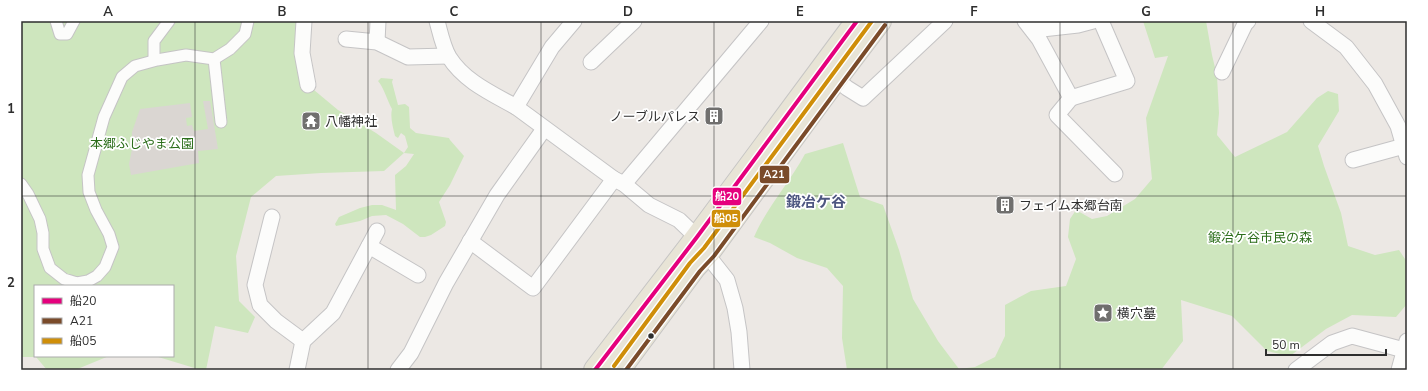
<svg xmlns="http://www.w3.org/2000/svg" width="1428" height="391" viewBox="0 0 1428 391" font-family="'Nunito Sans','Noto Sans JP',sans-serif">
<rect width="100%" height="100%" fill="#ece8e4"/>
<!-- green -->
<g fill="#cee6be">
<path d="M21 21H304L308 85 338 110 376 133 404 153 408 147 405 136 401 133 398 138 395 136C393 128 390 117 392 109 387 100 384 88 378 81L381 78 393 79 392 82 398 105 405 104 409 107 410 128 416 133 449 138 450 140 464 156 450 185 439 202 446 222 445 226 431 235 425 237H420L403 224 386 215 372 216 360 221 336 226 335 224 339 217 360 208 372 205H382L396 210 395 175 406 166 414 154 404 153 384 171 321 173 276 176 251 197 236 256 239 301 255 317 248 333 215 326 206 370H201L155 356H173V286H35V356H109L75 370H47L36 357H21Z"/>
<path d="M1143 21H1206L1212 55 1217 76 1219 113 1217 135 1235 157 1287 132 1317 98 1328 91 1338 94 1339 111 1318 146 1324 166 1341 213 1348 246 1375 255 1399 250 1407 262V304L1396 317 1352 315 1326 329 1290 356 1267 351 1232 316 1181 300 1183 341 1161 370H847L842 338 843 286 827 268 797 258 770 243 754 237C767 207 790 182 805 154L843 143 860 197 883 205 899 250 913 299 938 341 959 369 975 367 995 357 1005 336V305L1031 291 1066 286 1076 259 1068 237 1070 219 1076 210 1092 219 1107 216 1135 199 1152 179 1146 118 1168 56 1155 58Z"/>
</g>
<!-- plaza -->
<polygon fill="#dad6d2" points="203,101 210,101 218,149 198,151 199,163 131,175 129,164 132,149 132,132 140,109 190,103 192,117 186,118 187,126 192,125 194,131 208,129"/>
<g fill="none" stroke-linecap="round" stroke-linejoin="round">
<defs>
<g id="pedestrian">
<polyline points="56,21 60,34 67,34 74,21"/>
<polyline points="214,59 221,122"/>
<polyline points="154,60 154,41 169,21"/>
<polyline points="21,184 28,194 40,219 43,233 43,249 50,268 64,279 77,283 88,281 97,276 105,267 113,247 109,234 96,210 89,192 88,175 104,117 122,77 135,66 157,60 186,55 214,59 230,49 245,34 248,21"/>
</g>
<g id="minor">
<polyline points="304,21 302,53 308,85"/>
<path d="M437 21C440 32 443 47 449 57 464 81 491 93 516 107"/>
<polyline points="574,21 552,47 516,107 614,179 624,184 649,205 679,220 705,245 712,261 727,280 735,308 739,332 742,370"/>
<polyline points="1025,21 1039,39 1071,98 1057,115 1115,174"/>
<polyline points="1311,21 1346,47 1375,84 1398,126 1407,157"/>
<polyline points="1033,30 1078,25 1093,21"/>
<polyline points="346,39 377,42 408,57 448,56"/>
<polyline points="377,42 378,21"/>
<polyline points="591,62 634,21"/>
<polyline points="1222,72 1245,24 1248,21"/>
<polyline points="836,79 847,88 863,98 945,21"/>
<polyline points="1071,98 1127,81 1101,21"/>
<polyline points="1353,160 1404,146"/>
<polyline points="624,184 761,21"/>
<polyline points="272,217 255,285 260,305 276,321 303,341"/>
<polyline points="470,241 533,288 614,179"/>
<polyline points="369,246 418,275"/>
<polyline points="297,370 303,341 333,313 377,231"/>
<polyline points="398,370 411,353 446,283 497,195 544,129"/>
<polyline points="1296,370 1332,343 1352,336 1404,350"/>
<polyline points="1399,370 1407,341"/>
</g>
<g id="primary">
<polyline points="595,370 697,237 857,21"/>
<polyline points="619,370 695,267 709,252 836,79 880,21"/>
</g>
</defs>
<!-- pedestrian casing -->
<use href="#pedestrian" stroke="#c5c4c5" stroke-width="13"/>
<!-- minor casing -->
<use href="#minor" stroke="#c5c4c5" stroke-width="17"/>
<!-- primary casing -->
<use href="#primary" stroke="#c6c5c4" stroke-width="24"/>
<!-- pedestrian -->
<use href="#pedestrian" stroke="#fcfcfb" stroke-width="11"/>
<!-- minor -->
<use href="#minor" stroke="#fcfcfb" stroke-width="15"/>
<!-- primary -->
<use href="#primary" stroke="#e8e4d6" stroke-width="22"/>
<defs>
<polyline id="bus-1" points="595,370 697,237 857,21"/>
<polyline id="bus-2" points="626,370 700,271 714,256 885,25"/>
<polyline id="bus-3" points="614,366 690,263 704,248 872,21"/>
</defs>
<!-- bus-1 casing -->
<use href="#bus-1" stroke="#fff" stroke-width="7"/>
<!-- bus-2 casing -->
<use href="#bus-2" stroke="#fff" stroke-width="7"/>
<!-- bus-3 casing -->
<use href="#bus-3" stroke="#fff" stroke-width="7"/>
<!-- bus-1 -->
<use href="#bus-1" stroke="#e5007d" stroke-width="4"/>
<!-- bus-2 -->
<use href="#bus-2" stroke="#7a4b2a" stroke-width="4"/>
<!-- bus-3 -->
<use href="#bus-3" stroke="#cf8e09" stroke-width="4"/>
</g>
<!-- grid -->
<path fill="none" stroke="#2e2e2e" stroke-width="1" stroke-opacity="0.55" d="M195 21V370M368 21V370M541 21V370M714 21V370M887 21V370M1060 21V370M1233 21V370M21 196H1407"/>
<!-- icons -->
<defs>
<symbol id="building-square" viewBox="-11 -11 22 22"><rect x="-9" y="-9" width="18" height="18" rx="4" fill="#706f6e" stroke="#fff"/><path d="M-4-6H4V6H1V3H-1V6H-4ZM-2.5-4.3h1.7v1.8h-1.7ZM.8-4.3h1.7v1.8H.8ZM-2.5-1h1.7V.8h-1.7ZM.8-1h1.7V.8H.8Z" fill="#fff"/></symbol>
<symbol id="temple-square" viewBox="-11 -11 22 22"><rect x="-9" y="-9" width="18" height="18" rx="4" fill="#706f6e" stroke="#fff"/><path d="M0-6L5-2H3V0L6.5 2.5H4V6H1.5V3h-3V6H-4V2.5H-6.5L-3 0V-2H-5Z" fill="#fff"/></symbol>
<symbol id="sight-square" viewBox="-11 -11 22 22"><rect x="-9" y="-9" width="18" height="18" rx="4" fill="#706f6e" stroke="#fff"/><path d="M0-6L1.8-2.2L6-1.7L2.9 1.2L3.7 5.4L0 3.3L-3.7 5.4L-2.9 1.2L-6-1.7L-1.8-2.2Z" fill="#fff"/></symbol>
</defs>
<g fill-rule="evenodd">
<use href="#building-square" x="703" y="105" width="22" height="22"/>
<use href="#temple-square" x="300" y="110" width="22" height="22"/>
<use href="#building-square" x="994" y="194" width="22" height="22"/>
<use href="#sight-square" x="1092" y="302" width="22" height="22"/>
</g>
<!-- markers -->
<circle fill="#2e2e2e" stroke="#fff" stroke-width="1.5" cx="651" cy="336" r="3.5"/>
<g text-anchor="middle" stroke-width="3.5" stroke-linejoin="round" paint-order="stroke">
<!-- poi labels -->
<g font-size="13" fill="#2e2e2e" stroke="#fff" text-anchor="start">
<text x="700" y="121" text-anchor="end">ノーブルパレス</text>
<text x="325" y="126">八幡神社</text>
<text x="1019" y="210">フェイム本郷台南</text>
<text x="1117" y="318">横穴墓</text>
</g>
<!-- park labels -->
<g font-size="13" fill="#2c6e1b" stroke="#fff">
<text x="142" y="148">本郷ふじやま公園</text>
<text x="1260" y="242">鍛冶ケ谷市民の森</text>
</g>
<!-- quarter labels -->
<g font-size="15" font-weight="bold" fill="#4d5680" stroke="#fff">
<text x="816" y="207">鍛冶ケ谷</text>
</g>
</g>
<g stroke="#fff" stroke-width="1.5">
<rect x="759" y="165" width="31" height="19" rx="4" fill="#7a4b2a"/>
<rect x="712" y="187" width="30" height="19" rx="4" fill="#e5007d"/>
<rect x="711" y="209" width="30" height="19" rx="4" fill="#cf8e09"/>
</g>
<g font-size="11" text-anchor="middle" font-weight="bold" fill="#fff">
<text x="774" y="178">A21</text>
<text x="727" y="200">船20</text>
<text x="726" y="222">船05</text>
</g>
<!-- border -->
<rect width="1428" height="391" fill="none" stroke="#ffffff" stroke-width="44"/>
<!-- legend -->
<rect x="34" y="285" width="140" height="72" fill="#ffffff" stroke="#ababab"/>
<rect x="42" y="298" width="20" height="6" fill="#e5007d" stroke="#ababab"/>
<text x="70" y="305" font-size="12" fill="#2e2e2e">船20</text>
<rect x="42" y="318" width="20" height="6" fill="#7a4b2a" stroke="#ababab"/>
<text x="70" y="325" font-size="12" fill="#2e2e2e">A21</text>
<rect x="42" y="338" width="20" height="6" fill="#cf8e09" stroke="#ababab"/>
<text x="70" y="345" font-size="12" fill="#2e2e2e">船05</text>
<!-- scale -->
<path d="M1266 349v6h120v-6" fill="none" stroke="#2e2e2e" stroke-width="2"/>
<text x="1272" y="349" font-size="12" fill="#2e2e2e" stroke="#ffffff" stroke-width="3" paint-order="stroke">50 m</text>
<rect x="22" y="22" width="1384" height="347" fill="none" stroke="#2e2e2e" stroke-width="1.5"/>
<g font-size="13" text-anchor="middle" font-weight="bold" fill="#2e2e2e">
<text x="108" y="16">A</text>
<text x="282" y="16">B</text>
<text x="454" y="16">C</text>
<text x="628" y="16">D</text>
<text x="800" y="16">E</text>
<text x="974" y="16">F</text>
<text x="1146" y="16">G</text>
<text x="1320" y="16">H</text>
<text x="11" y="113">1</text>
<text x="11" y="287">2</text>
</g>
</svg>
